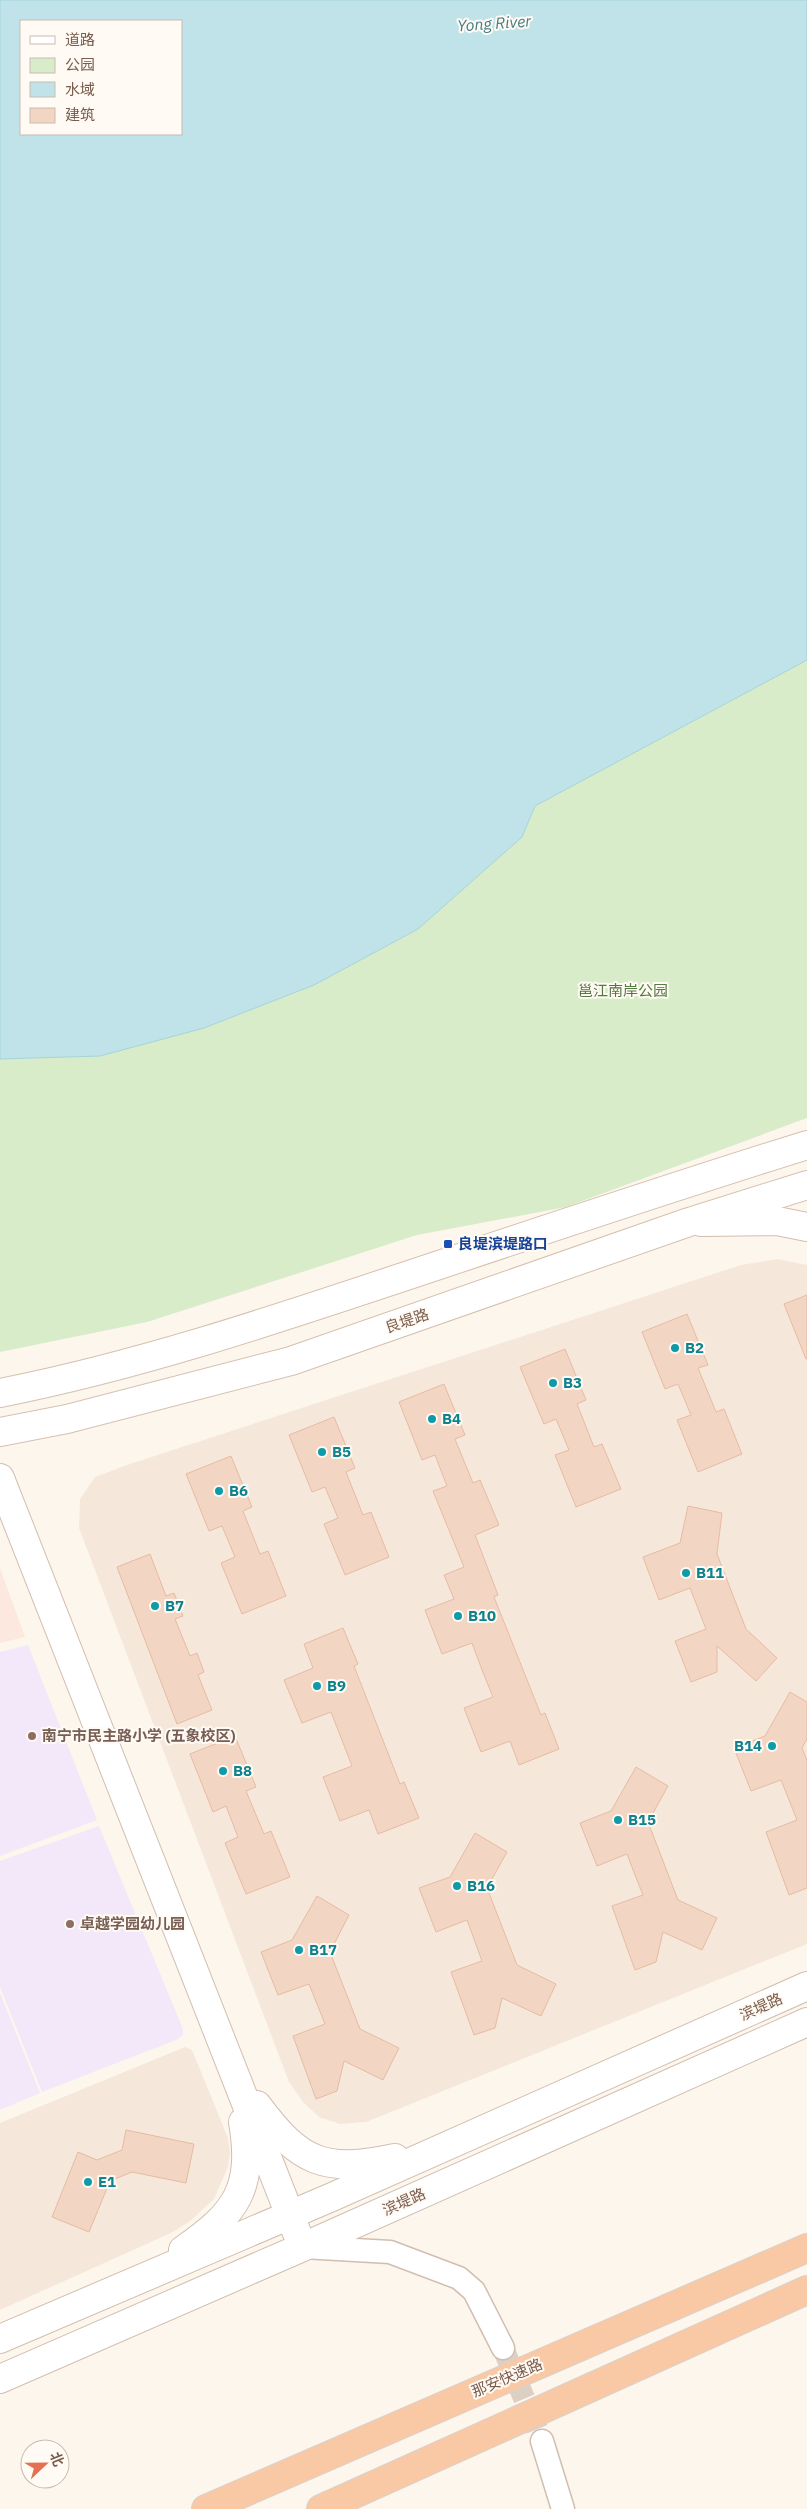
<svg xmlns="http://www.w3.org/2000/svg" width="807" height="2509" viewBox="0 0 807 2509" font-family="'IBM Plex Sans','Noto Sans SC',sans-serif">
<rect width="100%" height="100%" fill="#fdf6ec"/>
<!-- residential -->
<g fill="#f5e8da">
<polygon points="777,1259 807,1265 807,1944 366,2122 340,2124 319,2117 303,2102 289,2082 79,1528 80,1499 95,1477 130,1464 741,1265"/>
<polygon points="185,2047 192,2050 228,2138 230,2153 228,2167 214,2199 189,2222 171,2233 0,2310 0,2123"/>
</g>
<!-- commercial -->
<polygon fill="#fde8e0" points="0,1568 25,1637 0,1643"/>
<!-- education -->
<g fill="#f3e8fa">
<polygon points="28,1645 97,1820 0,1856 0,1652"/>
<polygon points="99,1826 183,2029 183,2035 176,2040 42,2092 0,1987 0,1861"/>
<polygon points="0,1993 40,2093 0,2110"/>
</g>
<!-- green -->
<polygon fill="#d8ecc9" points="807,660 807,1118 566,1207 417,1235 147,1322 0,1352 0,1059 100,1056 204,1028 314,985 418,929 522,837 535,806"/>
<!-- water -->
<path fill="#bfe3e8" stroke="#a5d3da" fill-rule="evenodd" d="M0 0H807V660L535 806 522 837 418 929 314 985 204 1028 100 1056 0 1059ZM21 21H181V134H21Z"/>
<!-- building -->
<g fill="#f3d5c3" stroke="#e6bba3">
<polygon points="807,1295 807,1359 806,1359 784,1304"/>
<polygon points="687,1314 708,1365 698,1368 716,1412 724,1409 742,1454 698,1472 677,1420 691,1415 678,1384 665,1389 642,1332"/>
<polygon points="565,1349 586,1400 577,1404 594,1447 602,1444 621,1489 576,1507 555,1455 569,1450 556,1419 544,1424 520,1367"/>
<polygon points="444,1384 465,1435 455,1439 473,1483 480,1480 499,1525 475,1535 498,1595 494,1597 541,1715 545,1713 559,1749 519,1765 510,1741 481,1752 464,1708 493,1697 482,1670 472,1643 442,1654 425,1610 454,1599 444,1575 464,1567 433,1491 447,1486 435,1455 422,1460 399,1402"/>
<polygon points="334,1417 355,1468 346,1472 363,1515 371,1512 389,1557 345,1575 324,1524 338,1518 325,1487 312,1492 289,1435"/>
<polygon points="231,1456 252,1507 243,1511 260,1554 268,1551 286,1596 242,1614 221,1563 235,1557 222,1526 209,1531 186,1474"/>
<polygon points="688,1506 722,1513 717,1554 746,1629 777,1658 756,1681 717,1646 717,1672 691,1682 675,1641 706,1629 690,1588 659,1600 643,1557 680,1543"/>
<polygon points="150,1554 166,1596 174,1593 183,1616 175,1619 190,1656 197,1653 204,1672 198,1675 212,1710 177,1724 117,1567"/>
<polygon points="343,1628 358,1664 354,1666 400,1784 404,1782 419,1818 378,1834 369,1810 340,1821 323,1777 352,1766 331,1712 302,1723 284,1680 313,1668 304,1644"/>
<polygon points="790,1692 807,1702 807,1739 802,1748 807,1760 807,1888 789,1895 766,1832 797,1820 781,1780 751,1791 734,1748 765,1736"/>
<polygon points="235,1736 256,1787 246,1791 264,1834 271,1831 290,1877 246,1894 225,1843 238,1837 226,1806 213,1812 190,1754"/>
<polygon points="636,1767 668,1786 648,1822 678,1900 717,1918 702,1950 663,1932 656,1962 635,1970 612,1906 643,1895 635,1875 627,1854 597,1866 580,1823 611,1811"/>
<polygon points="475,1833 507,1852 487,1888 517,1965 556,1984 541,2016 502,1998 495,2028 474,2035 451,1972 482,1961 467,1920 436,1932 419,1888 450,1877"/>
<polygon points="317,1896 349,1915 330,1952 360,2029 399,2048 383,2080 344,2061 337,2091 316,2099 293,2036 325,2024 309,1984 278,1995 261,1952 292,1940"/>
<polygon points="126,2130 194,2144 186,2183 132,2172 110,2181 89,2232 52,2217 78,2152 97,2160 122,2150"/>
</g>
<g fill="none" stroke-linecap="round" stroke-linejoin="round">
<!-- minor-tunnel -->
<polyline stroke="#dcd0c4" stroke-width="22" stroke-dasharray="22 11" stroke-linecap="butt" points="503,2348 542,2441"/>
<defs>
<g id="minor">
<polyline points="303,2247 390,2252 459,2278 474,2291 503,2348"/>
<polyline points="542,2441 563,2509"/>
</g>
<g id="tertiary">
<polyline points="701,1222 777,1221 807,1227"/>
<polyline points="0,1478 297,2233"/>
<path d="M257 2105C300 2163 324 2173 395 2158"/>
<path d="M183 2250C237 2213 254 2188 243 2122"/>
<polyline points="0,2339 332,2197 807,1986"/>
<polyline points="0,2379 303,2247 807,2022"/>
</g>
<g id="secondary">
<path d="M0 1393C137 1366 271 1321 403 1277 538 1232 672 1187 807 1145"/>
<polyline points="0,1432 67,1419 291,1361 689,1222 807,1185"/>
</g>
<g id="trunk">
<polyline points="206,2509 807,2248"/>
<polyline points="321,2509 807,2290"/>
</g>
</defs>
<!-- minor casing -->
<use href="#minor" stroke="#d1beb0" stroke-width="25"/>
<!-- tertiary casing -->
<use href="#tertiary" stroke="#d1beb0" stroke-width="30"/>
<!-- secondary casing -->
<use href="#secondary" stroke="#d6c0b0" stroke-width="30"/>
<!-- trunk casing -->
<use href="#trunk" stroke="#dad1cd" stroke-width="30"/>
<!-- minor -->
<use href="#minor" stroke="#fff" stroke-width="22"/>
<!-- tertiary -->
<use href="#tertiary" stroke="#fff" stroke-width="28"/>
<!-- secondary -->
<use href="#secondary" stroke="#fff" stroke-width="28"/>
<!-- trunk -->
<use href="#trunk" stroke="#f9c8a4" stroke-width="28"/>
</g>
<!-- markers -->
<rect fill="#1a4fb4" stroke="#fffaf3" stroke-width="2" x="443" y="1239" width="10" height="10" rx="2.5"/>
<g fill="#0f9aa8" stroke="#fffaf3" stroke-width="2">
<circle cx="675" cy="1348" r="5"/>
<circle cx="553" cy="1383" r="5"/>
<circle cx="432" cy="1419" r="5"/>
<circle cx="322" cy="1452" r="5"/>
<circle cx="219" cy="1491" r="5"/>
<circle cx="686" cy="1573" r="5"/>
<circle cx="155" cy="1606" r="5"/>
<circle cx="458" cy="1616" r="5"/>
<circle cx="317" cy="1686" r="5"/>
<circle cx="772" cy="1746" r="5"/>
<circle cx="223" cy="1771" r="5"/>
<circle cx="618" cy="1820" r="5"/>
<circle cx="457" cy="1886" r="5"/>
<circle cx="299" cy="1950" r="5"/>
<circle cx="88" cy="2182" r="5"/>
</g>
<g fill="#8d6e63" stroke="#fffaf3" stroke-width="2">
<circle cx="32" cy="1736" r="5"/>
<circle cx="70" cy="1924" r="5"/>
</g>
<g text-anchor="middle" stroke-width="4" stroke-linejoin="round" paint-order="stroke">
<!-- park labels -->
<g font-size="15" fill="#537a41" stroke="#fffaf3">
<text x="623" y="996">邕江南岸公园</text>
</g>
<!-- transit labels -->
<g font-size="15" font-weight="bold" fill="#164399" stroke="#fffaf3" text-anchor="start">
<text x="458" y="1249">良堤滨堤路口</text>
</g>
<!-- street labels -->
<g font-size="15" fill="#7a5c4d" stroke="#fffaf3">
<text transform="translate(407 1321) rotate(-19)" y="5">良堤路</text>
<text transform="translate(761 2007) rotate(-24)" y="5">滨堤路</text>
<text transform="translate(404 2202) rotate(-24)" y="5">滨堤路</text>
<text transform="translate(507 2378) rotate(-23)" y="5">那安快速路</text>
</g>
<!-- culture labels -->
<g font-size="15" font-weight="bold" fill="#0d838f" stroke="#fffaf3" text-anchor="start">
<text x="685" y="1353">B2</text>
<text x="563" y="1388">B3</text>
<text x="442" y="1424">B4</text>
<text x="332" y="1457">B5</text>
<text x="229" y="1496">B6</text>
<text x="696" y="1578">B11</text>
<text x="165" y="1611">B7</text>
<text x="468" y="1621">B10</text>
<text x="327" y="1691">B9</text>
<text x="762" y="1751" text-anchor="end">B14</text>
<text x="233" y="1776">B8</text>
<text x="628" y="1825">B15</text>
<text x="467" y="1891">B16</text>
<text x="309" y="1955">B17</text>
<text x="98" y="2187">E1</text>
</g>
<!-- education labels -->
<g font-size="15" font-weight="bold" fill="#785e54" stroke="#fffaf3" text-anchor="start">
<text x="42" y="1741">南宁市民主路小学 (五象校区)</text>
<text x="80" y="1929">卓越学园幼儿园</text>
</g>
<!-- water labels -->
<g font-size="16" font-style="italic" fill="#437c86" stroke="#fffaf3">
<text transform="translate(494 23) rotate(-4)" y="6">Yong River</text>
</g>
</g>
<!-- legend -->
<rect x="20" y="20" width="162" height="115" fill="#fffaf3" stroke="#cabbb1"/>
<rect x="30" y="36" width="25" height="8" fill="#ffffff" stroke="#cabbb1"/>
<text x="65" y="45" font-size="15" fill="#7a5c4d">道路</text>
<rect x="30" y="58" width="25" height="15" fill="#d8ecc9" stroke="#cabbb1"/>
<text x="65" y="70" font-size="15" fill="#7a5c4d">公园</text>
<rect x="30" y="82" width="25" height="15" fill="#bfe3e8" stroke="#cabbb1"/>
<text x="65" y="95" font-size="15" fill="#7a5c4d">水域</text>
<rect x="30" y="108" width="25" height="15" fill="#f3d5c3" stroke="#cabbb1"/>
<text x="65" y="120" font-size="15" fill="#7a5c4d">建筑</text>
<!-- north arrow -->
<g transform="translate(45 2464) rotate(68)"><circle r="24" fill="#fffaf3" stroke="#cabbb1"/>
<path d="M0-4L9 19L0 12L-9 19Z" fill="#e76f51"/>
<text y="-8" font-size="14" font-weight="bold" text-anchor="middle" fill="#7a5c4d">北</text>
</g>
</svg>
